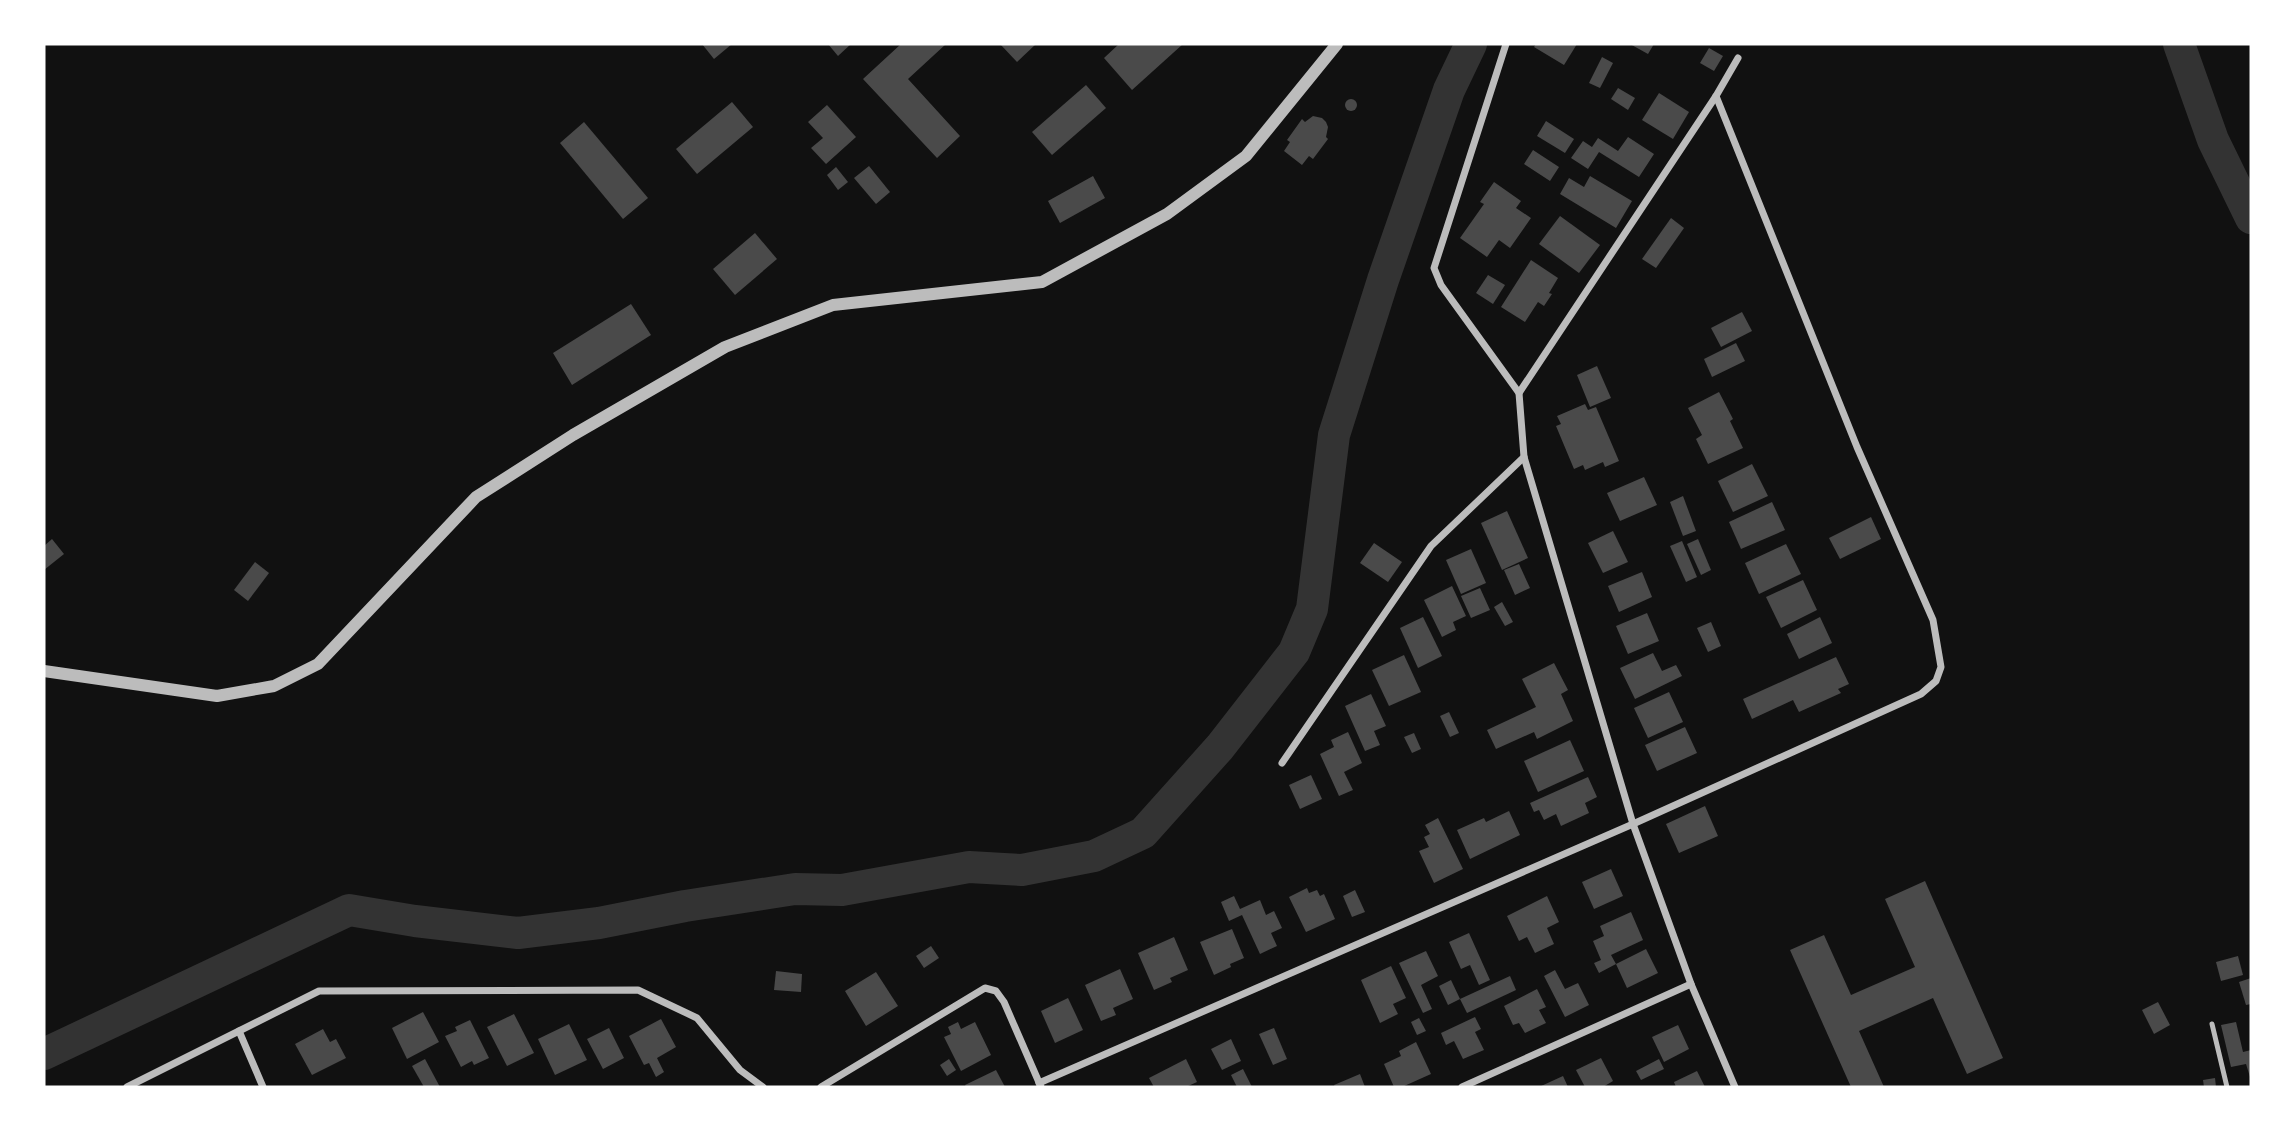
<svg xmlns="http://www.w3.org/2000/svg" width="2295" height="1131" viewBox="0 0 2295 1131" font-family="'Roboto Serif',serif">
<rect width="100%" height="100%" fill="#111"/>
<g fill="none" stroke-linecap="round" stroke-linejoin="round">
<!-- river -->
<g stroke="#333" stroke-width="32">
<polyline points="2179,44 2213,140 2251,218"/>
<polyline points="44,1054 349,910 415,921 518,933 599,923 685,906 795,889 842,890 969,867 1022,870 1094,856 1143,833 1220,747 1294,652 1312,609 1334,435 1383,280 1449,90 1471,44"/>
</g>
</g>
<!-- building -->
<g fill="#4a4a4a">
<polygon points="702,44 732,44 714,59"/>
<polygon points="828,44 851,44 838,56"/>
<polygon points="901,44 946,44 908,79 960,136 937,158 863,79"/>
<polygon points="1000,44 1036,44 1017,62"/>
<polygon points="1119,44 1183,44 1132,90 1104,58"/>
<polygon points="1536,44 1577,44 1564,65 1534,47"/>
<polygon points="1630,44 1654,44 1648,54"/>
<polygon points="1709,48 1723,56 1714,71 1700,63"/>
<polygon points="1602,57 1613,63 1600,88 1589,83"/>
<polygon points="1086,85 1106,108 1052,155 1032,132"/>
<polygon points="1618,88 1635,98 1628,110 1611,99"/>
<polygon points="1659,93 1689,112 1673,139 1642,120"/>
<circle cx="1351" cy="105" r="6"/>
<polygon points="732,102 753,127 697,174 676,149"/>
<polygon points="827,105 856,137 826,164 811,148 823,138 808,122"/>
<polygon points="1313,116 1322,118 1326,122 1328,127 1326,137 1328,139 1313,159 1309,156 1302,165 1284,151 1290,142 1287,140 1302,119 1305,122"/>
<polygon points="1546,121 1574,139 1565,153 1537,136"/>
<polygon points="584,122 648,198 623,219 560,143"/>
<polygon points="1628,137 1654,154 1639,177 1599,152 1588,169 1571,158 1583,141 1592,147 1598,138 1618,151"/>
<polygon points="1533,150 1559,167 1550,181 1524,164"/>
<polygon points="869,166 890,192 876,204 854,178"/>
<polygon points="836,167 848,182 838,190 827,175"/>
<polygon points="1093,176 1105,198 1060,223 1048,201"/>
<polygon points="1590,176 1632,201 1616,228 1560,194 1569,178 1584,187"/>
<polygon points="1494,182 1521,201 1516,208 1531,218 1510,248 1499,240 1487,257 1460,238 1484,204 1480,202"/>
<polygon points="1560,216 1600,245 1579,273 1539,244"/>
<polygon points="1671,218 1684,228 1656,268 1642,259"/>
<polygon points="755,233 777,259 735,295 713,269"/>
<polygon points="1531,260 1558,278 1549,293 1552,294 1544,306 1538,302 1525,322 1501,307"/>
<polygon points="1488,275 1505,285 1493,304 1476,293"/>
<polygon points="631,304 651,335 572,385 553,353"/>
<polygon points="1742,312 1752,331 1721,347 1711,328"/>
<polygon points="1736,343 1745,361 1712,377 1704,359"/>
<polygon points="1597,366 1611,398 1590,407 1577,375"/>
<polygon points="1719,392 1733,419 1730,421 1743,448 1708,464 1696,439 1702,435 1688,408"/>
<polygon points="1585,404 1588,410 1596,407 1619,461 1605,467 1603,462 1585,470 1583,465 1574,469 1556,426 1561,424 1557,416"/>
<polygon points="1752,464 1768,496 1733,512 1718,481"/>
<polygon points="1644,477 1657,505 1620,521 1607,493"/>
<polygon points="1683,496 1696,531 1683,536 1670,502"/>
<polygon points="1772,502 1785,530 1741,549 1729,522"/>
<polygon points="1507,511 1528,558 1502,570 1481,523"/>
<polygon points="1871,517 1881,539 1840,559 1829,538"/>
<polygon points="1613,531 1628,562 1603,573 1588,543"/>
<polygon points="52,539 64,554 44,570 44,546"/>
<polygon points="1698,539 1711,570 1701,575 1687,544"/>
<polygon points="1682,541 1697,577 1686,582 1670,546"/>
<polygon points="1374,543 1402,562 1388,582 1360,563"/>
<polygon points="1786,544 1801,574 1759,594 1745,563"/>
<polygon points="1471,549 1486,583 1461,594 1446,560"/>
<polygon points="255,562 269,573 248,601 234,590"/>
<polygon points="1519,564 1530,588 1515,595 1504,570"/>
<polygon points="1642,572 1652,597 1619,612 1608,586"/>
<polygon points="1803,580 1817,610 1781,628 1766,597"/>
<polygon points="1452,586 1466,616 1453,622 1456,630 1442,637 1424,600"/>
<polygon points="1480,588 1490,610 1471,618 1461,596"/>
<polygon points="1502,602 1513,622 1505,626 1494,607"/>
<polygon points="1647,613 1659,641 1628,654 1616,626"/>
<polygon points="1423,617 1442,656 1418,668 1400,628"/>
<polygon points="1820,617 1832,643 1799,659 1787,634"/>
<polygon points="1711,622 1721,646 1708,652 1697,628"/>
<polygon points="1653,653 1662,671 1676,665 1682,676 1635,699 1620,668"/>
<polygon points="1404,655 1421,692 1389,706 1372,670"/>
<polygon points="1836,657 1849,684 1838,689 1841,693 1799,712 1793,700 1752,719 1743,699"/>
<polygon points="1554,663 1568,690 1561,694 1573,721 1537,739 1534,732 1496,749 1487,730 1536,707 1522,679"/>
<polygon points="1669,692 1683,722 1648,738 1634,708"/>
<polygon points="1371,694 1386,726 1374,731 1380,745 1365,751 1345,706"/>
<polygon points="1449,712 1459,733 1450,737 1440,716"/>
<polygon points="1685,727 1697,753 1657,771 1645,745"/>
<polygon points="1348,732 1362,763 1344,772 1353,790 1339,796 1320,754 1334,747 1331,740"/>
<polygon points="1414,733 1421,749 1412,753 1404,737"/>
<polygon points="1570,740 1584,771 1538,792 1524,761"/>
<polygon points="1311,775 1322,799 1300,809 1289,785"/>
<polygon points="1588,777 1597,797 1585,803 1589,813 1561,826 1556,814 1544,820 1539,810 1534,812 1530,803"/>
<polygon points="1705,806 1718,836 1679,853 1666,824"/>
<polygon points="1509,811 1520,835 1470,859 1457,830 1484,818 1486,822"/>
<polygon points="1438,818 1463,869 1434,883 1419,851 1429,847 1424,837 1430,834 1425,825"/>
<polygon points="1611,869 1623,896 1594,909 1582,882"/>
<polygon points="1925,881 2003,1058 1967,1074 1933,998 1859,1031 1884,1087 1851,1087 1790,950 1824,935 1851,995 1915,967 1885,899"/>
<polygon points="1307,888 1309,893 1317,890 1320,896 1324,894 1335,919 1306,932 1289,897"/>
<polygon points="1355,890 1365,912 1352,917 1343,896"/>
<polygon points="1234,896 1240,909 1260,900 1266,915 1274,911 1282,928 1271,933 1277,946 1260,954 1242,915 1229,921 1221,902"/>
<polygon points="1547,896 1559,922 1547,928 1554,944 1535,953 1527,937 1519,941 1507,916"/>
<polygon points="1631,912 1643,940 1611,955 1616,964 1646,949 1658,973 1627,988 1616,964 1599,973 1594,963 1601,960 1593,941 1604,936 1600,926"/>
<polygon points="1232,929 1244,958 1230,964 1231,967 1214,975 1200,942"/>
<polygon points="1469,933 1490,980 1479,985 1470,965 1461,969 1449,942"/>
<polygon points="1174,937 1188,970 1170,978 1172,982 1154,990 1138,953"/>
<polygon points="931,946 939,958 924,968 916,956"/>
<polygon points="1426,951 1438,976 1421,985 1432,1009 1423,1013 1399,963"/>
<polygon points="2238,956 2243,975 2221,981 2216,962"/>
<polygon points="1391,966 1406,998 1393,1004 1398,1014 1380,1023 1361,980"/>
<polygon points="1120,969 1133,999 1113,1008 1116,1015 1101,1021 1085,985"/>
<polygon points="1555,970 1565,989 1578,983 1589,1005 1565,1017 1544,976"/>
<polygon points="776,971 802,974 801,992 774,990"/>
<polygon points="876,972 898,1006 866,1026 845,991"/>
<polygon points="1510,976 1516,990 1467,1013 1460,999"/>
<polygon points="2251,978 2251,1004 2246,1005 2239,982"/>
<polygon points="1451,980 1460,999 1448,1005 1439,986"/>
<polygon points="1537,989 1546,1007 1539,1010 1546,1023 1525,1033 1519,1023 1513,1025 1504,1006"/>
<polygon points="1068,998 1083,1030 1055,1043 1041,1011"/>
<polygon points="2158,1002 2170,1025 2154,1034 2142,1010"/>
<polygon points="423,1012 439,1042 407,1059 392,1028"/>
<polygon points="514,1014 534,1053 507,1066 487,1027"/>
<polygon points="1475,1017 1481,1029 1475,1032 1484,1050 1463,1059 1454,1041 1446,1045 1441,1033"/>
<polygon points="1419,1018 1426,1031 1417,1035 1411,1022"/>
<polygon points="661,1019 676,1047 657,1058 664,1072 656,1077 649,1063 644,1065 629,1036"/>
<polygon points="470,1020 489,1058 474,1065 472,1061 461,1067 445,1036 457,1031 455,1027"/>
<polygon points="958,1022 961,1029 975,1022 991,1055 961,1071 944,1037 951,1034 948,1027"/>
<polygon points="2236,1022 2243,1052 2251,1050 2251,1080 2246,1064 2231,1067 2221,1025"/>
<polygon points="569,1024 587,1060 555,1075 538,1039"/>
<polygon points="1678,1025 1689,1049 1664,1062 1652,1037"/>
<polygon points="609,1028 624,1058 603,1069 587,1039"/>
<polygon points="1274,1028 1287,1059 1273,1065 1259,1034"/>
<polygon points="323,1029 330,1042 336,1039 346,1058 312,1075 295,1044"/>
<polygon points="1231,1039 1241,1061 1222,1070 1211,1049"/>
<polygon points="1416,1042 1431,1074 1402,1087 1394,1087 1384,1064 1401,1056 1399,1051"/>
<polygon points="1601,1058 1613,1081 1603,1087 1585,1087 1576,1070"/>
<polygon points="425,1059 440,1087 424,1087 412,1066"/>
<polygon points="949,1059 956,1070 947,1076 940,1065"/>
<polygon points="1186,1059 1197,1082 1186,1087 1154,1087 1149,1078"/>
<polygon points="1659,1059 1664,1069 1641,1080 1636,1071"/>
<polygon points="1243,1069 1252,1087 1237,1087 1231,1075"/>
<polygon points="996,1070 1005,1087 966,1087 965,1085"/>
<polygon points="1697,1071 1705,1087 1676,1087 1674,1082"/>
<polygon points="1360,1074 1365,1087 1335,1087 1334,1085"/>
<polygon points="1563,1076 1568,1087 1539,1087"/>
<polygon points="2215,1078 2216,1087 2204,1087 2203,1080"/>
</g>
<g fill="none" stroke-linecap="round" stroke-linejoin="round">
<!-- service -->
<polyline stroke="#bcbcbc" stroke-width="5" points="2212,1024 2227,1087"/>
<!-- minor -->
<g stroke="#bcbcbc" stroke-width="7">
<polyline points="1506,44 1434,268 1441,285 1519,393 1716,96 1738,58"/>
<polyline points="1519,393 1524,457 1633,824 1691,984 1735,1087"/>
<polyline points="1282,763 1431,546 1524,457"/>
<polyline points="239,1031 263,1087"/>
<polyline points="1039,1083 1633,824 1921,694 1936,681 1941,667 1933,620 1857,447 1716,96"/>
<polyline points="127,1087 319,991 638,990 697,1018 740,1070 763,1087"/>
<polyline points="821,1087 985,988 996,991 1004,1002 1041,1087"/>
<polyline points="1462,1087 1691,984"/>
</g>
<!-- tertiary -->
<polyline stroke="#bcbcbc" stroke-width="12" points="44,671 217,696 274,686 318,664 476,497 573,435 725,347 833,305 1042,282 1167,214 1246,156 1337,44"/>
</g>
<!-- border -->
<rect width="2295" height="1131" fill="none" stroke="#ffffff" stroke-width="91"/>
</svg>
